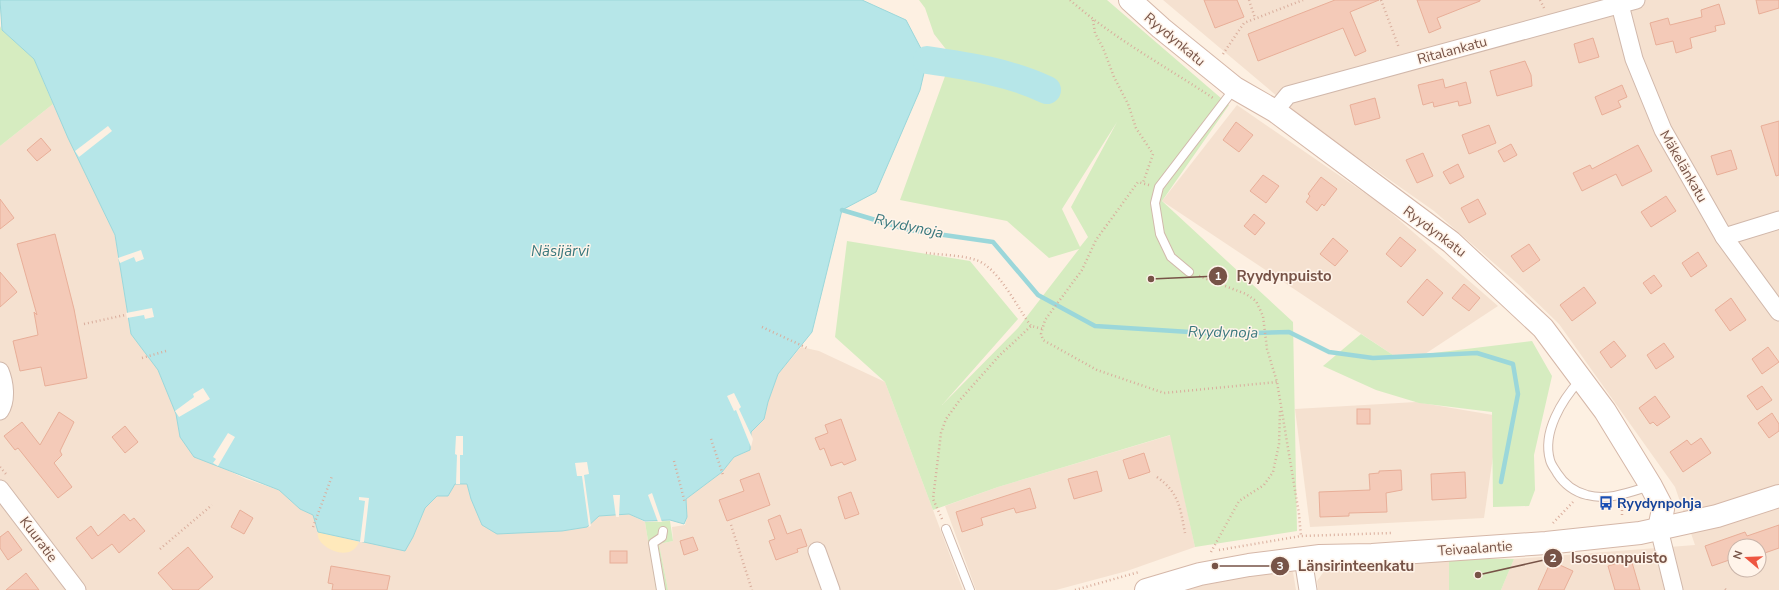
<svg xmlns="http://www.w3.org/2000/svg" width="1779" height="590" viewBox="0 0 1779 590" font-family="'Nunito Sans',sans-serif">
<rect width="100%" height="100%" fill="#fdf0e2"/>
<!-- residential -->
<g fill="#f5e1d0" fill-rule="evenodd">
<path d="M1163 0H1779V590H1501L1514 559 1695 545 1675 487 1559 324 1519 285 1434 211 1309 123ZM1735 546H1759V570H1735Z"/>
<polygon points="53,104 115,236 131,334 158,370 176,414 180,437 223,468 246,479 279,490 300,509 313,515 318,532 360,542 413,537 425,508 437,496 448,496 454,484 467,484 471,499 497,534 562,531 587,527 599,516 629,514 645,522 656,590 0,590 0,146"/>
<polygon points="1237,105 1382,205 1498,306 1425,354 1393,355 1162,201"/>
<polygon points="801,347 819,351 885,382 963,590 668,590 659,544 673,541 672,527 685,525 687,517 686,499 722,472 734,457 750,450 751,432 764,419 768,402 778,374"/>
<polygon points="1416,402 1499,416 1484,518 1310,527 1295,409"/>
<polygon points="1171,435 1195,547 1127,571 1056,590 976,590 945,506 998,487"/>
<polygon points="1449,558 1449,590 1318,590 1317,581 1328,566"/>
<polygon points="1283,568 1293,572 1296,590 1176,590"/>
</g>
<!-- green -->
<g fill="#d6ecc0" fill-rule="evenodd">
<path d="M919 0H1107L1229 105 1162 201 1293 322 1297 531 1195 547 1170 435 998 487 933 510 885 382 835 337 847 241 970 261 1018 319 942 405 1018 328 1079 249 1049 258 1007 221 900 200 952 57 934 34 925 8ZM1117 122 1071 207 1088 237 1080 247 1062 209Z"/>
<polygon points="0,26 2,30 34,59 53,104 0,146"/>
<polygon points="1361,334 1393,355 1425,354 1532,341 1552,376 1534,455 1535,490 1529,506 1493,507 1492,412 1419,403 1376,390 1323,366"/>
<polygon points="670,521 673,541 659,544 668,590 656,590 645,522"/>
<polygon points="1449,558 1514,559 1501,590 1449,590"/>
</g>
<!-- sand -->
<path fill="#ffe9bb" d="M318 532 359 542C350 565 314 546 318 532Z"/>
<!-- water -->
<polygon fill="#b6e6e8" stroke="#9bd7da" points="0,0 862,0 906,20 927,60 920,90 876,192 842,210 812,332 778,374 768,402 764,419 751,432 750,450 734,457 722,472 686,499 687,517 684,524 670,520 645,521 629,514 599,516 587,527 562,531 497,534 482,525 471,499 467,484 455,484 448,496 437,496 425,508 413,537 405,551 318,532 313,515 300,509 279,490 194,457 180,437 176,414 158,370 131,334 115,235 68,138 34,59 2,30"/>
<!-- pier -->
<g fill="#fdf0e2">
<polygon points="108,126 112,131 79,157 75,151"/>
<polygon points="141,250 144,259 136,262 134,257 120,263 118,258"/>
<polygon points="152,308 154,317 145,319 144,315 127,318 126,313"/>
<polygon points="203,388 210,399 179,417 175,411 194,397 193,394"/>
<polygon points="734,393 741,407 739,409 753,439 751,447 736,410 734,411 727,396"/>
<polygon points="228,433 235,437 218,466 213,463 216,459 213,457"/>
<polygon points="456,436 463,436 463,455 460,455 460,484 456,484 457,455 455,454"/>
<polygon points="587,462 589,474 584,475 591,526 589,527 582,476 577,476 575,463"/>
<polygon points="652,493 662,522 658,522 648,495"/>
<polygon points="613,495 620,495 619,517 616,517"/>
<polygon points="359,497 369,498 364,542 360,542 365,501 359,500"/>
</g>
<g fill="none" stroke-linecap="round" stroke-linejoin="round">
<!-- stream -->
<polyline stroke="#9bd7da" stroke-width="4.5" points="842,210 909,230 993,242 1038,295 1095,326 1221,334 1289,332 1329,352 1373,358 1477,353 1513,364 1518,394 1501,482"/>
<!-- river -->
<path stroke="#b6e6e8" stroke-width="28" d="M927 60C968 66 1009 72 1047 90"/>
</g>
<!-- building -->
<g fill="#f4cab8" stroke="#e8ae98">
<polygon points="1204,0 1237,0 1244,17 1215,28"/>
<polygon points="1335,0 1379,0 1350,12 1366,51 1355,56 1343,28 1258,61 1248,34"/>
<polygon points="1417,0 1480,0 1480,1 1437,18 1441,28 1429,33"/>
<polygon points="1756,0 1779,0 1779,8 1759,14"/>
<polygon points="1719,4 1725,24 1715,26 1716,31 1690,38 1692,48 1676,53 1673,41 1656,45 1650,23 1668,18 1670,25 1702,17 1701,10"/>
<polygon points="1593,38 1599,57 1579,63 1574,44"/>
<polygon points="1525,61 1531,75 1532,86 1497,96 1490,71"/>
<polygon points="1443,79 1445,88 1466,82 1471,103 1459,106 1458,101 1434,107 1433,102 1423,105 1418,85"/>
<polygon points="1622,85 1627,97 1618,101 1621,107 1602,115 1595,97"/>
<polygon points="1375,98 1380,118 1355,125 1350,105"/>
<polygon points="1779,121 1779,175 1776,176 1761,126"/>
<polygon points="1236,122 1253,135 1239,152 1223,140"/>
<polygon points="1489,125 1496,143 1469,154 1462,135"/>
<polygon points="41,138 51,150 37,161 27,150"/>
<polygon points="1511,144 1517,155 1504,162 1498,151"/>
<polygon points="1638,145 1652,171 1622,186 1616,174 1582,191 1573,173 1590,165 1592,169"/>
<polygon points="1731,150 1737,169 1717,175 1711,156"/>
<polygon points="1423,153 1433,176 1417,183 1406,160"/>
<polygon points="1458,164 1464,177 1450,184 1443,172"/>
<polygon points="1263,175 1279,186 1266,203 1250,191"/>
<polygon points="1321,177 1337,189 1324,206 1322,204 1317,211 1306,202 1310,196 1308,194"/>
<polygon points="1666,196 1676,211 1651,227 1641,212"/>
<polygon points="0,199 14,218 0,229"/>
<polygon points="1478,199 1486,214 1469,223 1461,208"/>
<polygon points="1254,214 1265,223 1255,235 1244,226"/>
<polygon points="55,234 74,309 87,378 45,386 41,367 20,371 13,341 38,335 34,312 37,315 17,244"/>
<polygon points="1400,237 1416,250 1401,267 1386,254"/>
<polygon points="1333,238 1348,251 1335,266 1320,254"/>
<polygon points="1529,244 1540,260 1523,272 1511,256"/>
<polygon points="1698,252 1707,266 1691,277 1682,263"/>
<polygon points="0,272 17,292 0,307"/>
<polygon points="1654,275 1662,286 1651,294 1643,283"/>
<polygon points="1427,279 1443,293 1423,316 1407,302"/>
<polygon points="1464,284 1480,298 1469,311 1452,298"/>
<polygon points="1584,287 1596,303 1572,321 1560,305"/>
<polygon points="1731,298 1746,320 1730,331 1715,310"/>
<polygon points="1614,341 1626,356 1611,368 1600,352"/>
<polygon points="1664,343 1674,357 1656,369 1647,355"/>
<polygon points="1768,347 1779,362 1762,374 1752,359"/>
<polygon points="1762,386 1772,400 1757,410 1747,396"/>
<polygon points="1655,396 1670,417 1657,426 1653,422 1650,424 1639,408"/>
<rect x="1357" y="409" width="13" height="15"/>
<polygon points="59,412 74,422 60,451 62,455 54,463 72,487 58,498 18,448 15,450 4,436 22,422 40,445"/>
<polygon points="1772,413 1779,424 1779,431 1769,438 1758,423"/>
<polygon points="841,419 856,460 844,465 842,462 831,466 824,448 820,450 815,438 828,433 825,425"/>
<polygon points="125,426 138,442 125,453 112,437"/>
<polygon points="1701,438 1711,453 1683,472 1670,452 1687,440 1691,445"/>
<polygon points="1144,453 1150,472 1129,479 1123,460"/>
<polygon points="1401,470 1402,490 1386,493 1387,512 1349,513 1349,516 1320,517 1319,492 1370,490 1369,474 1379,473 1379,471"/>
<polygon points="1097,471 1102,491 1074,499 1068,479"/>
<polygon points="1465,472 1466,498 1432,500 1431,474"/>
<polygon points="759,473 770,505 727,521 719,500 744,491 740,480"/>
<polygon points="1030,488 1036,508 1016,513 1014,508 981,518 983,525 962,532 956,512"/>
<polygon points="851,492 859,514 845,519 838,497"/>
<polygon points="240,510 253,518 244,534 231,527"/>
<polygon points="124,514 130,521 134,518 145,531 119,553 112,544 92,559 76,538 91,526 98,536"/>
<polygon points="780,515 787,534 801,529 807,546 797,549 798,552 776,560 769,541 775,539 768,520"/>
<polygon points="1779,525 1779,548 1759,555 1759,546 1735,546 1735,558 1712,566 1705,546 1745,532 1747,536"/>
<polygon points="8,531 22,550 8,560 0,548 0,537"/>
<polygon points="693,537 698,550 684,555 680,541"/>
<polygon points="188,547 213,577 198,590 173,590 158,573"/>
<rect x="610" y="551" width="17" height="12"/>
<polygon points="1631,559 1640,590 1615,590 1608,566"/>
<polygon points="1551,561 1573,571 1564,590 1538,590"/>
<polygon points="331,566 390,576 387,590 332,590 333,584 328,583"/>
<polygon points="26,573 39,590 6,590"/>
</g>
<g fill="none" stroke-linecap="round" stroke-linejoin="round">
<defs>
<g id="lane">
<polyline points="1189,272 1171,257 1160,234 1155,203 1159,187 1234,89"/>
<path d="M1580 380C1562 400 1542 432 1550 460 1551 465 1555 469 1557 473 1564 484 1575 492 1587 495 1608 501 1630 492 1650 486"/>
<polyline points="946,529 970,590"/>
<polyline points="661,590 653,543 662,537 663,531"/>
</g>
<g id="street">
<polyline points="1620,5 1634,59 1663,130 1724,237 1779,312"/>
<polyline points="1275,111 1288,95 1636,0"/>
<polyline points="1724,237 1779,220"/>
<path d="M0 371C5 383 7 400 0 411"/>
<polyline points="0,489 77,590"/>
<polyline points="1659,529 1674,590"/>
<polyline points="817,551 831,590"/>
<polyline points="1303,558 1308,590"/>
</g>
<g id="secondary">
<polyline points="1130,0 1161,28 1235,88 1275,111 1451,242 1543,328 1605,411 1651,486 1663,509 1659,529"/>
<polyline points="1146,590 1200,574 1249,565 1320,556 1372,555 1546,543 1640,533 1717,516 1779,496"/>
</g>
</defs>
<!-- lane casing -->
<use href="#lane" stroke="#d1b8ab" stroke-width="10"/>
<!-- street casing -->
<use href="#street" stroke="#d1b8ab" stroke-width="19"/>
<!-- secondary casing -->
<use href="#secondary" stroke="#d5b7a8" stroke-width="24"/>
<!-- path -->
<g stroke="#d9ad9c" stroke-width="2.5" stroke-dasharray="1 3" stroke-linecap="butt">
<path d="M1070 0C1113 38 1165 66 1213 98"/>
<polyline points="1249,0 1255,18"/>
<polyline points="1381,0 1399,48"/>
<polyline points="1540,0 1544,8"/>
<polyline points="1093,20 1095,33 1103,48 1114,77 1128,104 1136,128 1153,154 1143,183"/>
<polyline points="1223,54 1244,23 1303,0"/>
<polyline points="1149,185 1138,182 1096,240 1082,270 1045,320 1041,334 1043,340 1097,370 1164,393 1277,382"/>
<path d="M926 253C942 255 961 255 976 260 998 267 1017 307 1031 326L1043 329"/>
<polyline points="1199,276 1246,294 1256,301 1263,316 1267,349 1277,382 1299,514 1301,536"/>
<polyline points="84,324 125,315"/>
<polyline points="762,327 807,348"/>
<polyline points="142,358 166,351"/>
<polyline points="711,439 723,475"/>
<polyline points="674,461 685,503"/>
<polyline points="0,467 6,474"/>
<path d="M1157 477C1179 493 1180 507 1185 533"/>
<polyline points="1622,506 1622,517"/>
<polyline points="942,519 933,499 941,433 946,419 959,401 999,356 1031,326"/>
<polyline points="1553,523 1573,502"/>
<polyline points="731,525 752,590"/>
<polyline points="313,527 332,476"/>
<polyline points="160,549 212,505"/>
<polyline points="1219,550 1301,536 1391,533"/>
<polyline points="1211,552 1239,501 1264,485 1273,472 1279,444 1280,411"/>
<polyline points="1725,589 1726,590"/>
<polyline points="1075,590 1139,572"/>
</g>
<!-- lane -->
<use href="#lane" stroke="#fff" stroke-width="8"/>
<!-- street -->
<use href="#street" stroke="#fff" stroke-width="17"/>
<!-- secondary -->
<use href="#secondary" stroke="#fff" stroke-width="22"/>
</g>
<!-- icons -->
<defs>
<symbol id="bus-bare" viewBox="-9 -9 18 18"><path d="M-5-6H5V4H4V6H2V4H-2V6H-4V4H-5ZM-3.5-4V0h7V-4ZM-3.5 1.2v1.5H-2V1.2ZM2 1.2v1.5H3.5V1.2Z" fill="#1a4fb4" stroke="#fff4ea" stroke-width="2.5" paint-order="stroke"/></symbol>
</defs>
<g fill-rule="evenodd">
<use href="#bus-bare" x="1596" y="493" width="20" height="20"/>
</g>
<g text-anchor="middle" stroke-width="3" stroke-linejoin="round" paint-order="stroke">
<!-- street labels -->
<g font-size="14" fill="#775347" stroke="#fff4ea">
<text transform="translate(1175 39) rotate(40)" y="5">Ryydynkatu</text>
<text transform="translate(1452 50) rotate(-15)" y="5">Ritalankatu</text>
<text transform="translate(1684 166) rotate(60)" y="5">Mäkelänkatu</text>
<text transform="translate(1435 231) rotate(37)" y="5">Ryydynkatu</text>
<text transform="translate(39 539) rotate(53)" y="5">Kuuratie</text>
<text transform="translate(1475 548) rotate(-4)" y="5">Teivaalantie</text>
</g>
<!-- transit labels -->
<g font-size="14" font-weight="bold" fill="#164399" stroke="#fff4ea" text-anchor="start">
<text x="1617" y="508">Ryydynpohja</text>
</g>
<!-- water labels -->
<g font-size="15" font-style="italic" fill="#3a787d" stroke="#fff4ea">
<text transform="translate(909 226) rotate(12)" y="5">Ryydynoja</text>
<text x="560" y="256">Näsijärvi</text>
<text transform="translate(1223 332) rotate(1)" y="5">Ryydynoja</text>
</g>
</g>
<!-- callouts -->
<path fill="none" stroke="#775347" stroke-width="1.5" d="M1151 279L1218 276M1478 575L1553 558M1215 566L1280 566"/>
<g fill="#775347" stroke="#fff4ea" stroke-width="1.5">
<circle cx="1151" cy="279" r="4"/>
<circle cx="1478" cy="575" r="4"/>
<circle cx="1215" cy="566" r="4"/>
<circle cx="1218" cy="276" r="10"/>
<circle cx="1553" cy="558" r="10"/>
<circle cx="1280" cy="566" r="10"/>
</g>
<g font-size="12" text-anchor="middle" font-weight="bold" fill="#fff">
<text x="1218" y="280">1</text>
<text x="1553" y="562">2</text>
<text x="1280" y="570">3</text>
</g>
<g font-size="15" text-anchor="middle" font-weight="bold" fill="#775347" stroke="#fff4ea" stroke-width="3" stroke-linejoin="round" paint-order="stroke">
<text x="1284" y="281">Ryydynpuisto</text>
<text x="1619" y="563">Isosuonpuisto</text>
<text x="1356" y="571">Länsirinteenkatu</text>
</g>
<!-- north arrow -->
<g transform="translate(1747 558) rotate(289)"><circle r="19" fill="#fff4ea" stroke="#c9b4a9"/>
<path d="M0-3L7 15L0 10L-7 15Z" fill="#ee5641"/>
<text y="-6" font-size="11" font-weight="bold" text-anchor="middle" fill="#775347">N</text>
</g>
</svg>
